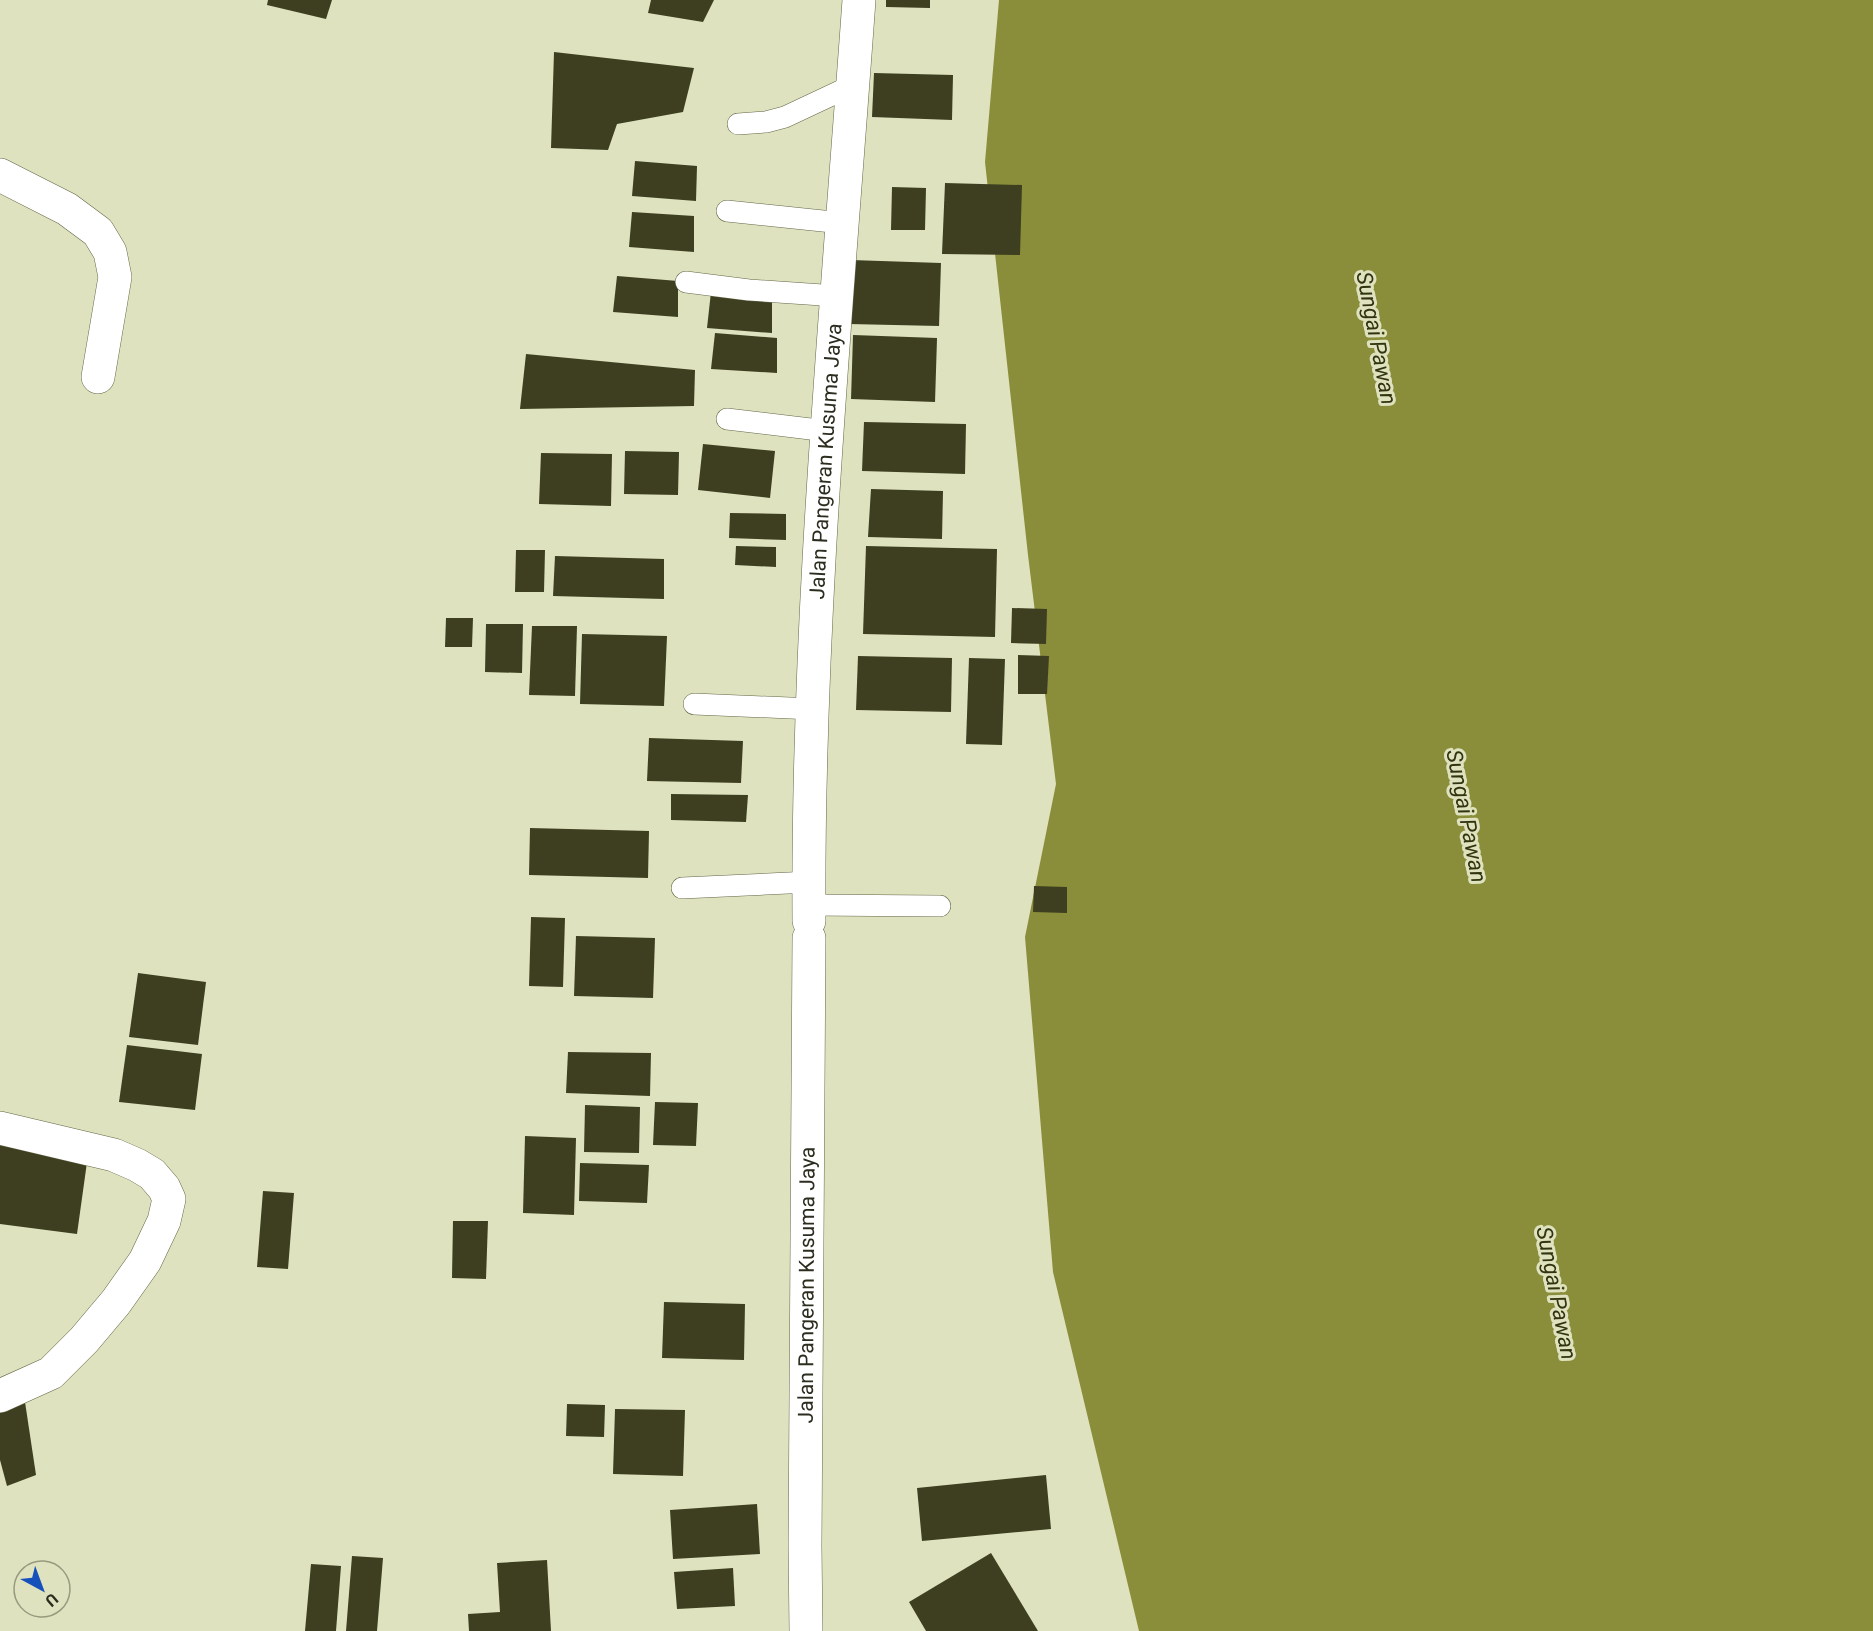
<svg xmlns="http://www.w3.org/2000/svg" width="1873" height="1631" viewBox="0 0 1873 1631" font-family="Roboto,sans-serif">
<rect width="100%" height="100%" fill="#dfe2be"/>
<!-- water -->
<polygon fill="#8a8e3b" points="999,0 1873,0 1873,1631 1139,1631 1053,1272 1025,937 1056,784 1028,555 985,162"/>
<!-- building -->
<g fill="#3d3f20">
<polygon points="268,0 332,0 326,19 267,5"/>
<polygon points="651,0 714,0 703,22 648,13"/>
<polygon points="886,0 930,0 930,8 886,7"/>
<polygon points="554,52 694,68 683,112 617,124 608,150 551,148"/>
<polygon points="874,73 953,75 952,120 872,117"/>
<polygon points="635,161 697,166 696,201 632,196"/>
<polygon points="945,183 1022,185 1020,255 942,254"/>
<polygon points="892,187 926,188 925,230 891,230"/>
<polygon points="632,212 694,216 694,252 629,247"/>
<polygon points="851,260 941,263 939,326 849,324"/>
<polygon points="617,276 678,281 678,317 613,312"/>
<polygon points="711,292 772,297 772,333 707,328"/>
<polygon points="715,333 777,338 777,373 711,369"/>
<polygon points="853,335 937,338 935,402 851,399"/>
<polygon points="526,354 695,370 694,406 520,409"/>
<polygon points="864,422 966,424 965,474 862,471"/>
<polygon points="703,444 775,451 770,498 698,490"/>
<polygon points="625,451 679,452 678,495 624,494"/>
<polygon points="541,453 612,454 611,506 539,504"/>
<polygon points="871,489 943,491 942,539 868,537"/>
<polygon points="730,513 786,514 786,540 729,538"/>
<polygon points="736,546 776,547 776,567 735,565"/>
<polygon points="866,546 997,549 995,637 863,634"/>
<polygon points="516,550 545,550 544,592 515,592"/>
<polygon points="555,556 664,559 664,599 553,596"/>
<polygon points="1012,608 1047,609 1046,644 1011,643"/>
<polygon points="446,618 473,618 472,647 445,647"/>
<polygon points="486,624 523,624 522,673 485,672"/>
<polygon points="532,626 577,626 575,696 529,695"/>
<polygon points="582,634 667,636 664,706 580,704"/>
<polygon points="1018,655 1049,656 1047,694 1018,694"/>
<polygon points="858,656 952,658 951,712 856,710"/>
<polygon points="969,658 1005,659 1002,745 966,744"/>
<polygon points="649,738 743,741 741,783 647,781"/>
<polygon points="671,794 748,795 746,822 671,820"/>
<polygon points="530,828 649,831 648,878 529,875"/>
<polygon points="1034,886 1067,887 1067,913 1033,912"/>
<polygon points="531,917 565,918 563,987 529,986"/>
<polygon points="576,936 655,938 653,998 574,996"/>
<polygon points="138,973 206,982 198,1045 129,1037"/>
<polygon points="127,1045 202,1054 195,1110 119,1102"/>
<polygon points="568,1052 651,1053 650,1096 566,1093"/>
<polygon points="655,1102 698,1103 696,1146 653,1145"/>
<polygon points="585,1105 640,1107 639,1153 584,1152"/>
<polygon points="525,1136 576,1138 574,1215 523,1213"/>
<polygon points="0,1143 88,1155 77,1234 0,1224"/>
<polygon points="580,1163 649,1165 647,1203 579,1201"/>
<polygon points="263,1191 294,1193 288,1269 257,1267"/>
<polygon points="453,1221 488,1221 486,1279 452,1278"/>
<polygon points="664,1302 745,1304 744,1360 662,1358"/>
<polygon points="25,1402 36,1475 7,1486 0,1460 0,1408"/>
<polygon points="567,1404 605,1405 604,1437 566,1436"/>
<polygon points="615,1409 685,1410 683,1476 613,1474"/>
<polygon points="1046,1475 1051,1529 922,1541 917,1488"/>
<polygon points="757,1504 760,1554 673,1559 670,1510"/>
<polygon points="991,1553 1038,1631 926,1631 909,1602"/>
<polygon points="352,1556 383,1558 377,1631 346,1631"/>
<polygon points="547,1560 551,1631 469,1631 468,1614 500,1612 497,1563"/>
<polygon points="311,1564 341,1566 336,1631 305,1631"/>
<polygon points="733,1568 735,1606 677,1609 674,1572"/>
</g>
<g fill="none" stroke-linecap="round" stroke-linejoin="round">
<defs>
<g id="lane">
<polyline points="738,124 766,122 785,117 853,85"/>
<polyline points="727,211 842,223"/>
<polyline points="686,282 749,290 837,296"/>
<polyline points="727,419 827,431"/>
<polyline points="694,704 813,709"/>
<polyline points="682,888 810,882"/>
<polyline points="809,905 940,906"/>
</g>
<g id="street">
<polyline points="0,175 67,209 98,232 110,252 115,277 98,377"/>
<polyline points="0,1128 114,1155 137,1165 152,1174 164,1188 169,1199 164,1221 145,1261 116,1302 84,1340 51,1373 0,1396"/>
</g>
<g id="secondary">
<path id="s1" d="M809 921C807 614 837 307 859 0"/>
<path id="s2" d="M806 1631 805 1546 809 938"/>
</g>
</defs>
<!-- lane casing -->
<use href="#lane" stroke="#646647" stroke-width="22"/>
<!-- street casing -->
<use href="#street" stroke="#646647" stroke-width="34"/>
<!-- secondary casing -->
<use href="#secondary" stroke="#646647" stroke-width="34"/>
<!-- lane -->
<use href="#lane" stroke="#fff" stroke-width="21"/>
<!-- street -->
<use href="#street" stroke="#fff" stroke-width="33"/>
<!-- secondary -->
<use href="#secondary" stroke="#fff" stroke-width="33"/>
</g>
<g text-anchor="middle" stroke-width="6" stroke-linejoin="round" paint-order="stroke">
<!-- street labels -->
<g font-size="21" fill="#2c2d1f" stroke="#dfe2be">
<text dy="7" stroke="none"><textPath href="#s1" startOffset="460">Jalan Pangeran Kusuma Jaya</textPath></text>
<text dy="7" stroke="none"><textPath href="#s2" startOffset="346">Jalan Pangeran Kusuma Jaya</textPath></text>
</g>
<!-- water labels -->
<g font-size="22" font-style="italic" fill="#32330f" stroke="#dfe2be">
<text transform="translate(1377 338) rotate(79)" y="8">Sungai Pawan</text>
<text transform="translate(1467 816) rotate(79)" y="8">Sungai Pawan</text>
<text transform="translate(1557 1293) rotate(79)" y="8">Sungai Pawan</text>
</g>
</g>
<!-- north arrow -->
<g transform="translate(42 1589) rotate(139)"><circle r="28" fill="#dfe2be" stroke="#979a7e" stroke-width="1.5"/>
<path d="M0-4.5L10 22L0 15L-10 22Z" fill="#1550bb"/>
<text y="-9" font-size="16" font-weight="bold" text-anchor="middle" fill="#2c2d1f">U</text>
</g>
</svg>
